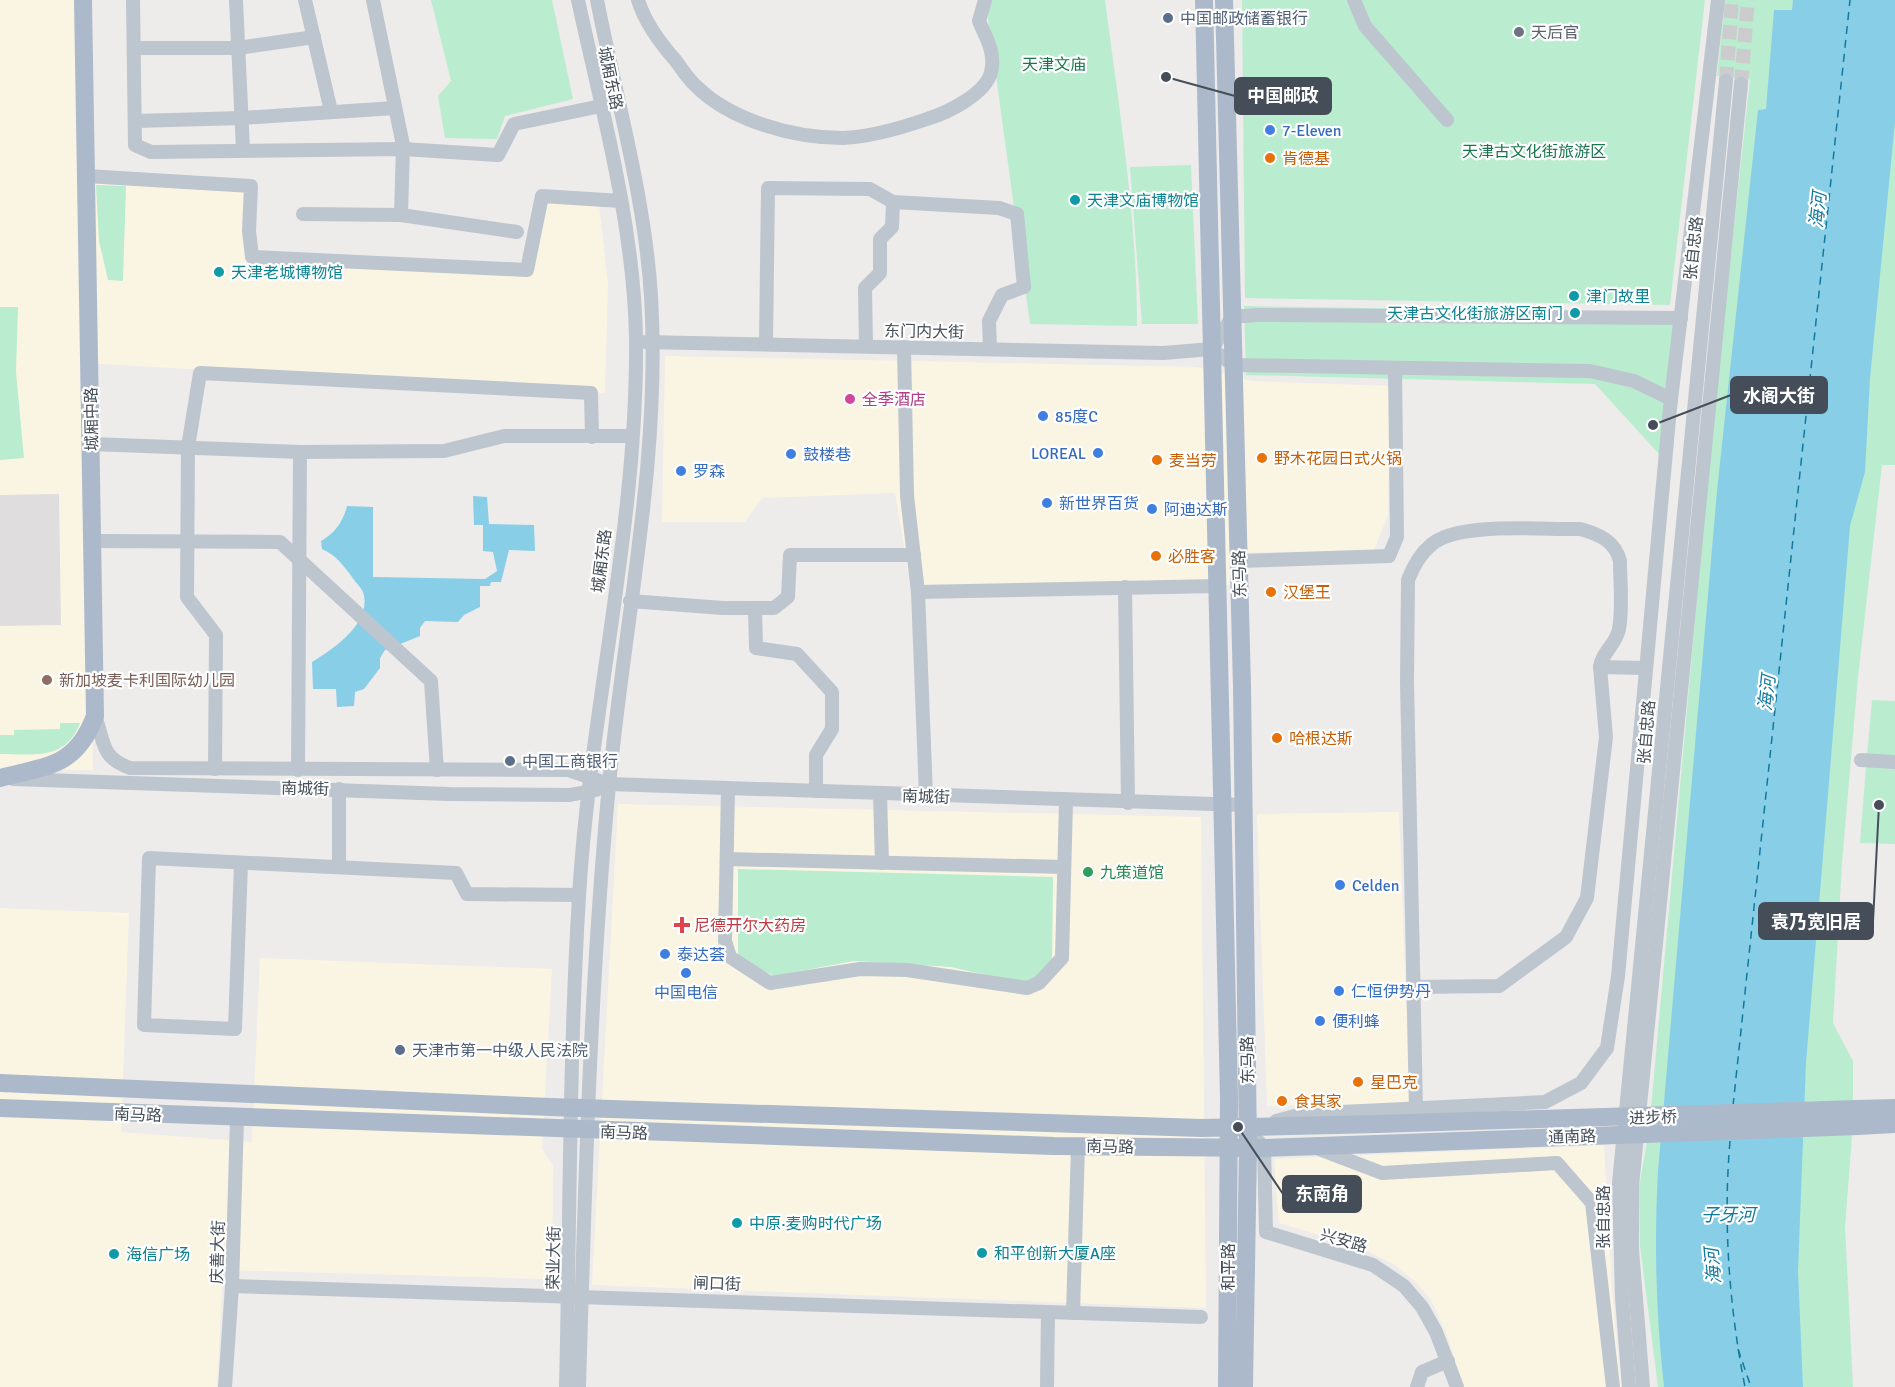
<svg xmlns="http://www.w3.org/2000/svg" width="1895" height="1387" viewBox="0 0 1895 1387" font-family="Signika,'Noto Sans SC',sans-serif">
<rect width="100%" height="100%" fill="#eeebeb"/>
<!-- commercial -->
<g fill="#faf5e3">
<polygon points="0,0 92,0 94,179 252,187 251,261 531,275 545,199 599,205 608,283 605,393 85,363 93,770 0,769"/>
<polygon points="665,356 1197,367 1252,381 1390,386 1388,515 1374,550 1233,553 1232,585 912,592 895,493 762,498 745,522 662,522"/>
<polygon points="618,804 1201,817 1206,1308 592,1285"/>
<polygon points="1399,812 1410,1103 1267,1106 1257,814"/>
<polygon points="0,908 129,913 121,1132 252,1142 260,958 552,969 542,1149 553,1166 552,1271 546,1279 223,1270 217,1387 0,1387"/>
<polygon points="1604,1145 1612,1291 1621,1387 1464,1387 1446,1333 1431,1300 1417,1283 1395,1265 1362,1248 1279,1223 1274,1159"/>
</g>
<!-- education -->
<polygon fill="#dfdddd" points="59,494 61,625 0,626 0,495"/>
<!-- green -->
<g fill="#baecd0">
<polygon points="431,0 552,0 573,99 505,116 497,139 445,138 438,96 451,81"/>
<path d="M988 0H1105C1119 108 1137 217 1137 326L1030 324 986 3Z"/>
<polygon points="1242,0 1705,0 1670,305 1245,298"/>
<polygon points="1725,0 1895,0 1895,465 1882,465 1858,677 1842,863 1833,1023 1853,1061 1853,1123 1845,1227 1853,1387 1658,1387 1640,1246 1639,1187 1649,1131 1713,420 1750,79 1717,76"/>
<polygon points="1191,165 1198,324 1142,324 1130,167"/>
<polygon points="96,185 126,186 123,281 108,280 99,241"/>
<polygon points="1244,306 1688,313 1669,465 1595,384 1246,375"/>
<polygon points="0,307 18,307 16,372 24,458 0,460"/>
<polygon points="1872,700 1895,701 1895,758 1867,756"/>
<path d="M60 723H80C65 761 35 754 0 754V735H14V730L60 729Z"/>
<polygon points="1866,766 1895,768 1895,844 1860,843"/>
<polygon points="738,869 1053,877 1052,965 1027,985 951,967 854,961 774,976 738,958"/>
</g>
<!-- water -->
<g fill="#89cee7">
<path d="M1793 0H1895V122L1870 378 1865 472 1850 526 1806 1063 1798 1271 1803 1387H1664C1656 1315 1654 1244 1658 1171L1717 491 1758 110 1766 109 1774 10H1792Z"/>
<path d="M473 496 487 497 489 524 534 525 535 551 509 550 501 582H491L490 586H480V607L464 615 458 622 425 621 420 628V636L385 650 380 658V668L364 689 355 692 354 706 337 707 336 689H313L312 662C334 649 373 622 363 592 361 587 355 582 352 577 343 565 336 555 322 549L321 541C335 533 343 522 347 506L373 507V577L485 579 497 571 493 552 483 551V525H474Z"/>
</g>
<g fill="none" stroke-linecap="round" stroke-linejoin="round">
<!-- ferry -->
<g stroke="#12799e" stroke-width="1.5" stroke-dasharray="8 6" stroke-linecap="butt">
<polyline points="1733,1106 1850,0"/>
<path d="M1730 1141C1723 1223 1729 1306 1745 1387"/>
<polyline points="1738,1349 1751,1387"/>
</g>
<!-- minor-tunnel -->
<g stroke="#ccccce" stroke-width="14" stroke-dasharray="14 7" stroke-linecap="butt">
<polyline points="1726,81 1732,0"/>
<polyline points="1741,84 1748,0"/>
</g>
<!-- minor -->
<g stroke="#bdc5ce" stroke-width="14">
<polyline points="133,0 135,145 151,152 403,149 498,155 514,124 601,106"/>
<polyline points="236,0 243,150"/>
<polyline points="305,0 331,111"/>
<polyline points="373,0 403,145 401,215"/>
<path d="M638 0C645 23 660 43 676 61 682 69 688 79 696 86 731 121 794 138 843 138 871 137 901 128 927 119 947 113 986 94 991 72 996 53 986 38 979 21L985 0"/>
<polyline points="1354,0 1365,26 1447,120"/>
<polyline points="134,48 238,48 314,37"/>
<polyline points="135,121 242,118 395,108"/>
<polyline points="86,176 251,186 249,231 252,257 527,270 542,196 621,201"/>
<polyline points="303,214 401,215 517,232"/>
<polyline points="645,342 1163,353 1212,349"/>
<polyline points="766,343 768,188 870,189 893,202 999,208 1017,214 1024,287 1002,295 989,321 990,349"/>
<polyline points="866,346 865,288 880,273 880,239 892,227 893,202"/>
<polyline points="904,347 907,496 918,592 926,796"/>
<polyline points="1212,349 1232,317 1257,315 1681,318"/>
<polyline points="1212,349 1233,365 1590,371 1634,381 1671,399"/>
<polyline points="91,444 300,452 444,451 504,436 631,436"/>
<polyline points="93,541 280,542 431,681 437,770"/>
<polyline points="1239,561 1389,556 1397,537 1395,368"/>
<polyline points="1125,587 1128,803"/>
<polyline points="918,592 1218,586"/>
<polyline points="630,601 723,608 774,608 788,597 790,555 914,555"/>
<polyline points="755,608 756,648 797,654 832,692 832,729 816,755 816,791"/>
<polyline points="1600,667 1645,668"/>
<path d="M95 716C105 742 100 757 130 768L568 770 609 784 1243 805"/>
<polyline points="1861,760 1895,762"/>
<polyline points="215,769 216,635 187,597 188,447 200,373 591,393 592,437"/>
<polyline points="298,770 300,452"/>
<polyline points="13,779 449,794 570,795 596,790"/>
<polyline points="339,789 339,867"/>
<polyline points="728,789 725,941 730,957 770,983 860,969 907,970 1027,988 1039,983 1062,958 1066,801"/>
<polyline points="880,795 882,863"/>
<polyline points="727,859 1064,867"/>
<polyline points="241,863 235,1029 144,1025 149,858 456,873 467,894 579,895"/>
<path d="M1413 987 1499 986 1566 937 1587 898 1606 737 1600 667C1602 652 1616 645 1619 629 1623 608 1620 583 1620 561 1615 541 1599 534 1580 529 1543 530 1457 521 1431 545 1420 554 1413 567 1408 580L1407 681 1416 1109"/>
<polyline points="1276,1121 1302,1114 1545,1102 1581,1083 1607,1048 1618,976 1670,408 1718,0"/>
<polyline points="1258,1141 1264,1148 1266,1232 1373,1265 1404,1286 1422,1307 1436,1332 1457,1387"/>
<polyline points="1319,1149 1382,1173 1557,1163 1592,1203 1613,1387"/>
<polyline points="232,1286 1201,1317"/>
<polyline points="1073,1313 1078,1146"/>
<polyline points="225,1387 232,1286 237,1118"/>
<path d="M566 1387C570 1224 569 1059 579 896 590 710 638 525 636 338 634 224 602 111 578 0"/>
<path d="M579 1387C585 1186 590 985 609 785 624 623 661 460 651 296 645 198 616 97 597 0"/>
<polyline points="1047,1387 1048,1312"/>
<polyline points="1417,1387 1422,1372 1448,1361"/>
<polyline points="1629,1387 1622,1298 1619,1183 1726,81"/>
<polyline points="1643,1387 1632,1249 1632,1186 1741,84"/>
</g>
<!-- major -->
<g stroke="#acb9ca" stroke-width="18">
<polyline points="1204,0 1229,1098 1227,1387"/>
<polyline points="1224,0 1242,686 1248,1148 1244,1387"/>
<path d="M0 778C47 766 76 767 95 716L83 0"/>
<polyline points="0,1083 550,1107 1201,1128 1377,1124"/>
<polyline points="0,1108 1054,1146 1264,1148 1376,1144"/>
<polyline points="1857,1109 1895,1108"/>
<polyline points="1858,1126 1895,1124"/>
</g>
<!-- major-bridge -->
<g stroke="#acb9ca" stroke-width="18">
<polyline points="1377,1124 1857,1109"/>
<polyline points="1376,1144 1858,1126"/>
</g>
</g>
<!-- markers -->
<g fill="#5c6f8a" stroke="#fff" stroke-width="2">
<circle cx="1168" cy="18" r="6"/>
<circle cx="510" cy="761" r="6"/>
<circle cx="400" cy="1050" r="6"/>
</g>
<circle fill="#6b7280" stroke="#fff" stroke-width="2" cx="1519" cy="32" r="6"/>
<g fill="#3f7fe0" stroke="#fff" stroke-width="2">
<circle cx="1270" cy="130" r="6"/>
<circle cx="1043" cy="416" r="6"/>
<circle cx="1098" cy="453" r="6"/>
<circle cx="791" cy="454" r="6"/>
<circle cx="681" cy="471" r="6"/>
<circle cx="1047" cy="503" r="6"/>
<circle cx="1152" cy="509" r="6"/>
<circle cx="1340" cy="885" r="6"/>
<circle cx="665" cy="954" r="6"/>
<circle cx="686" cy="973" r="6"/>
<circle cx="1339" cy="991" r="6"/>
<circle cx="1320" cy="1021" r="6"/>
</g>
<g fill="#e8710a" stroke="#fff" stroke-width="2">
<circle cx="1270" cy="158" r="6"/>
<circle cx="1262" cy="458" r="6"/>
<circle cx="1157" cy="460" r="6"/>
<circle cx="1156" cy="556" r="6"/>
<circle cx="1271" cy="592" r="6"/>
<circle cx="1277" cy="738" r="6"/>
<circle cx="1358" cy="1082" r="6"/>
<circle cx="1282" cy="1101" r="6"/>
</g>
<g fill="#0f9aa8" stroke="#fff" stroke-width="2">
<circle cx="1075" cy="200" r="6"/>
<circle cx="219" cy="272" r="6"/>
<circle cx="1574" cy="296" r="6"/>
<circle cx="1575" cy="313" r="6"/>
<circle cx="737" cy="1223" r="6"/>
<circle cx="982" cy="1253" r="6"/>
<circle cx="114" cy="1254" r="6"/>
</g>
<circle fill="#d1479c" stroke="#fff" stroke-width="2" cx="850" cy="399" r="6"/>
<circle fill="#8d6e63" stroke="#fff" stroke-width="2" cx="47" cy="680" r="6"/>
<circle fill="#2e9e5b" stroke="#fff" stroke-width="2" cx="1088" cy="872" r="6"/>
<path fill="#e0444e" stroke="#fff" stroke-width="2" d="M679 916h6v6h6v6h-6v6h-6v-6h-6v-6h6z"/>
<g text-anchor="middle" stroke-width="4.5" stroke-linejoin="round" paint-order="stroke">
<!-- service labels -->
<g font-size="16" fill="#4e5e75" stroke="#fff" text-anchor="start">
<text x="1180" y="24">中国邮政储蓄银行</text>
<text x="522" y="767">中国工商银行</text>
<text x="412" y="1056">天津市第一中级人民法院</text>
</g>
<!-- worship labels -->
<g font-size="16" fill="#5b616d" stroke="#fff" text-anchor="start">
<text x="1531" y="38">天后官</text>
</g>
<!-- park labels -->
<g font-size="16" fill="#1a754c" stroke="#fff">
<text x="1054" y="70">天津文庙</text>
<text x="1534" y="157">天津古文化街旅游区</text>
</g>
<!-- street labels -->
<g font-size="16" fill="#454e58" stroke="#fff">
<text transform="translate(611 78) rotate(78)" y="6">城厢东路</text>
<text transform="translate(1693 248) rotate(-84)" y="6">张自忠路</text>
<text transform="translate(924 331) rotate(1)" y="6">东门内大街</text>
<text transform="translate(91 419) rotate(-91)" y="6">城厢中路</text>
<text transform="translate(601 561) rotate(-83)" y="6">城厢东路</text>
<text transform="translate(1239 574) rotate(-92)" y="6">东马路</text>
<text transform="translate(1646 732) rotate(-85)" y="6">张自忠路</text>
<text transform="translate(305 788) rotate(1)" y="6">南城街</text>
<text transform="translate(926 796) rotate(2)" y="6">南城街</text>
<text transform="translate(1247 1060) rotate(-91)" y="6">东马路</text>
<text transform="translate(138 1114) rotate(2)" y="6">南马路</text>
<text transform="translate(1653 1117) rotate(-2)" y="6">进步桥</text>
<text transform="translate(624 1132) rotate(2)" y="6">南马路</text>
<text transform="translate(1572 1136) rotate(-2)" y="6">通南路</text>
<text transform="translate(1110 1146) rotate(1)" y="6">南马路</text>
<text transform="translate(1603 1217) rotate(-90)" y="6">张自忠路</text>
<text transform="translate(1344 1240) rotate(16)" y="6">兴安路</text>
<text transform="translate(217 1252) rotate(-88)" y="6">庆善大街</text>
<text transform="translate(553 1258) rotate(-89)" y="6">荣业大街</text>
<text transform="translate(1228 1267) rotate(-90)" y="6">和平路</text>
<text transform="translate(717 1283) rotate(2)" y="6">闸口街</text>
</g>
<!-- shop labels -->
<g font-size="16" fill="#366cbe" stroke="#fff" text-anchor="start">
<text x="1282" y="136">7-Eleven</text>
<text x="1055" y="422">85度C</text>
<text x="1086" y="459" text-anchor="end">LOREAL</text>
<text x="803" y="460">鼓楼巷</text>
<text x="693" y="477">罗森</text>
<text x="1059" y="509">新世界百货</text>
<text x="1164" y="515">阿迪达斯</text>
<text x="1352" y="891">Celden</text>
<text x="677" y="960">泰达荟</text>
<text x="1351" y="997">仁恒伊势丹</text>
<text x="686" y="998" text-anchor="middle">中国电信</text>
<text x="1332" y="1027">便利蜂</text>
</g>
<!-- food labels -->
<g font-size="16" fill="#c56008" stroke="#fff" text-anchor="start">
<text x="1282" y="164">肯德基</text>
<text x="1274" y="464">野木花园日式火锅</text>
<text x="1169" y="466">麦当劳</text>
<text x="1168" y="562">必胜客</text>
<text x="1283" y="598">汉堡王</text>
<text x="1289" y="744">哈根达斯</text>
<text x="1370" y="1088">星巴克</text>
<text x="1294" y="1107">食其家</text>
</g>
<!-- culture labels -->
<g font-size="16" fill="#0d838f" stroke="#fff" text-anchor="start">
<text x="1087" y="206">天津文庙博物馆</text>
<text x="231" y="278">天津老城博物馆</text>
<text x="1586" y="302">津门故里</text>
<text x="1563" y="319" text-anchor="end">天津古文化街旅游区南门</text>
<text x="749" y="1229">中原·麦购时代广场</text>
<text x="994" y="1259">和平创新大厦A座</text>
<text x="126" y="1260">海信广场</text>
</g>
<!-- hotel labels -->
<g font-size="16" fill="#b23c85" stroke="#fff" text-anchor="start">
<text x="862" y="405">全季酒店</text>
</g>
<!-- education labels -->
<g font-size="16" fill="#785e54" stroke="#fff" text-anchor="start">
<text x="59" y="686">新加坡麦卡利国际幼儿园</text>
</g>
<!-- leisure labels -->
<g font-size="16" fill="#27864d" stroke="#fff" text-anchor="start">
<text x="1100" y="878">九策道馆</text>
</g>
<!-- health labels -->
<g font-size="16" fill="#be3a42" stroke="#fff" text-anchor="start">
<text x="694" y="931">尼德开尔大药房</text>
</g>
<!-- water labels -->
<g font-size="18" font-style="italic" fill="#12799e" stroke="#fff">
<text transform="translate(1818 210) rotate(-84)" y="6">海河</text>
<text transform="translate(1767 693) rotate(-84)" y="6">海河</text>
<text x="1728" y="1221">子牙河</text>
<text transform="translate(1713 1266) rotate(-95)" y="6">海河</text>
</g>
</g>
<!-- callouts -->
<path fill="none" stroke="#454e58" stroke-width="2" d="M1166 77L1235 96M1653 425L1731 395M1879 805L1873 921M1238 1127L1283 1194"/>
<g fill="#454e58" stroke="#fff" stroke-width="2">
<circle cx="1166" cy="77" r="6"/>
<circle cx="1653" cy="425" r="6"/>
<circle cx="1879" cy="805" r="6"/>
<circle cx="1238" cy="1127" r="6"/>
</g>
<g fill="#454e58" stroke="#454e58" stroke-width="2">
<rect x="1235" y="78" width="96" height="36" rx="6"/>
<rect x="1731" y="377" width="96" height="36" rx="6"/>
<rect x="1759" y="903" width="114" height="36" rx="6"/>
<rect x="1283" y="1176" width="78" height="36" rx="6"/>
</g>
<g font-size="18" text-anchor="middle" font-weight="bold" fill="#fff">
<text x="1283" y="102">中国邮政</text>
<text x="1779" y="402">水阁大街</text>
<text x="1816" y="928">袁乃宽旧居</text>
<text x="1322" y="1200">东南角</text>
</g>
</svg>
